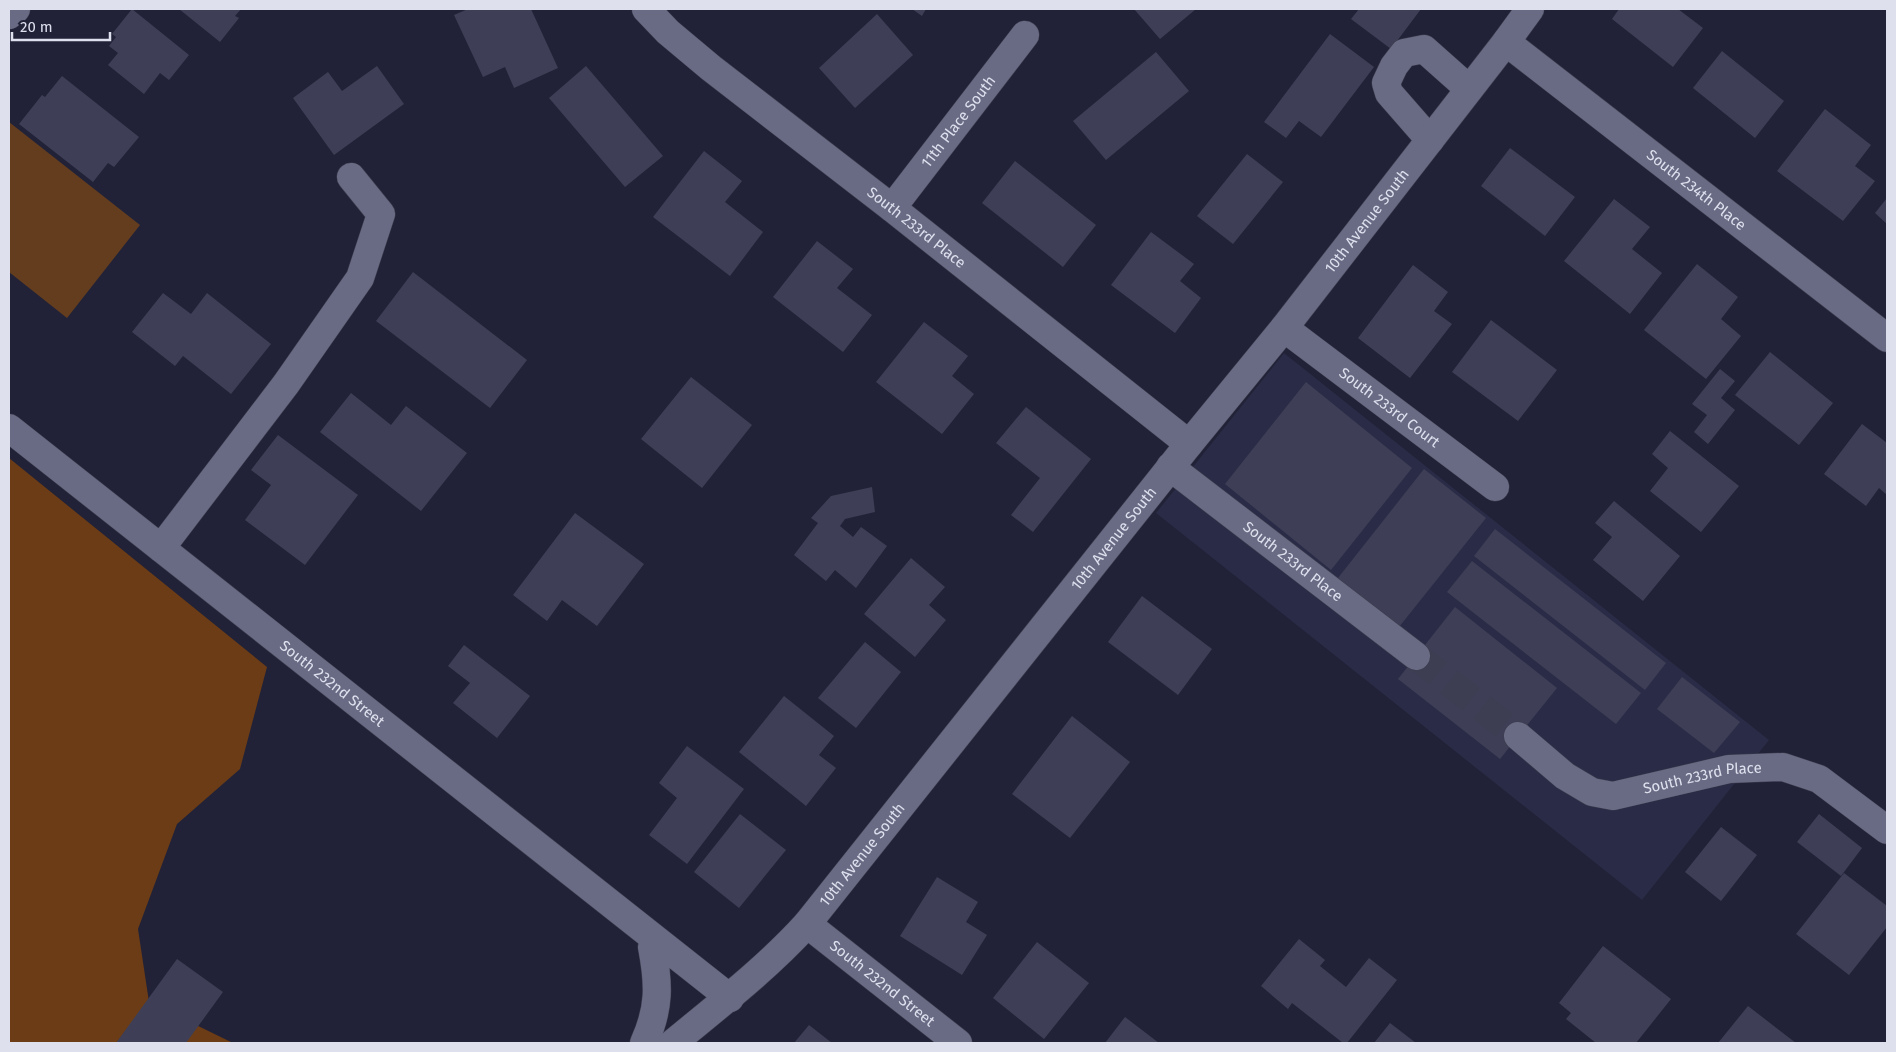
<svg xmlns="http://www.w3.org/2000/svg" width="1896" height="1052" viewBox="0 0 1896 1052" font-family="'Fira Sans',sans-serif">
<rect width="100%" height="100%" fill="#212237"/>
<!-- built -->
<polygon fill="#2a2b46" points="1284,353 1769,740 1642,900 1156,513"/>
<!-- green -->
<polygon fill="#643d1e" points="9,122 140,225 67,318 9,272"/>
<!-- forest -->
<polygon fill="#6b3c16" points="9,458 267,667 240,769 177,824 138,929 149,1002 233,1043 9,1043"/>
<!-- building -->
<g fill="#3e3f56">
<polygon points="132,9 189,55 169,80 160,73 144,94 108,65 118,53 109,46 116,37 112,34"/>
<polygon points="179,9 241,9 235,16 239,18 220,42"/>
<polygon points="468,9 531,9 558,68 514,88 505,67 483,77 454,15"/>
<polygon points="912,9 926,9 922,16"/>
<polygon points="1134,9 1196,9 1160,39"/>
<polygon points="1359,9 1421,9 1391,49 1351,19"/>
<polygon points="1619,9 1678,9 1703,28 1673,67 1612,19"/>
<polygon points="877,14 913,55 855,108 819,68"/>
<polygon points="1330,34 1374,67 1321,137 1299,121 1286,138 1264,122"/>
<polygon points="1722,51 1784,101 1755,138 1693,88"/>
<polygon points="1156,52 1189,91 1106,160 1073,121"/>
<polygon points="377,66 404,104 334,155 293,98 328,72 342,91"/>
<polygon points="586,66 663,156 625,187 549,98"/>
<polygon points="62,76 139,137 114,167 108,163 93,182 19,124 42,95 45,97"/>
<polygon points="1825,109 1871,145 1855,166 1875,181 1843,221 1777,171"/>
<polygon points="1510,148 1575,197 1545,236 1481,186"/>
<polygon points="704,151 742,181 725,202 763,232 730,276 653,217"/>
<polygon points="1247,154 1283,182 1233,244 1197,216"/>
<polygon points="1015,161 1096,225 1063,267 982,203"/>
<polygon points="1887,198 1887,224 1875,213"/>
<polygon points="1614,199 1650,227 1632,249 1662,273 1630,314 1564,261"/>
<polygon points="1151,232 1194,264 1180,281 1201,298 1175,333 1111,285"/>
<polygon points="817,241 853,269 837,288 872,315 843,352 773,297"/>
<polygon points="1697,264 1738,297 1721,319 1741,336 1706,379 1644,330"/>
<polygon points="1413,265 1448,292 1434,311 1452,324 1410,378 1358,338"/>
<polygon points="413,272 527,360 490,408 376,321"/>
<polygon points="163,293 191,314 207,293 271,344 231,394 183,356 175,366 132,332"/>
<polygon points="1491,320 1557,370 1518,421 1452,372"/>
<polygon points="924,322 968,356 952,376 974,394 942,434 876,382"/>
<polygon points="1770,352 1833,403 1799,445 1735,395"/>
<polygon points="1720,369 1735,381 1721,398 1735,410 1708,444 1694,432 1707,415 1692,404"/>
<polygon points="691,377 752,425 702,488 641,439"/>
<polygon points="1306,382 1412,468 1331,570 1225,484"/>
<polygon points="351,393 391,425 406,406 467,453 421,511 320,432"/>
<polygon points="1026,407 1091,459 1033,532 1011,515 1040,478 996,443"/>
<polygon points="1862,424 1887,443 1887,495 1879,488 1866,506 1824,474"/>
<polygon points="1670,431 1739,486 1701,532 1650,491 1668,468 1652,454"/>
<polygon points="278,435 358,495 305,565 245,520 271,485 251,470"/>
<polygon points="1424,469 1486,518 1399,627 1338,578"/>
<polygon points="872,487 875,512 845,519 840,526 853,537 861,527 887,546 856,588 835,570 826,581 794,555 818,523 811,518 831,496"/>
<polygon points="1614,501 1680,556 1643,601 1593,560 1612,537 1595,523"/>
<polygon points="575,513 644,564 597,626 562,600 547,621 513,595"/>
<polygon points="1495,529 1666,663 1645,690 1474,556"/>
<polygon points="911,558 945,587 929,605 946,620 915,657 864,614"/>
<polygon points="1472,561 1641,693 1616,724 1447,592"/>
<polygon points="1142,596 1212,649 1178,695 1108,642"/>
<polygon points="1455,607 1557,688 1500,759 1398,679"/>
<polygon points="865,642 901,672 856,728 818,698"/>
<polygon points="464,645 530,696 497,738 453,703 470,683 448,666"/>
<polygon points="1682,677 1740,722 1714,753 1657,709"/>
<polygon points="784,696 834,736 819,755 836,768 806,806 739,752"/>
<polygon points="1072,716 1130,762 1070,838 1012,794"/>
<polygon points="687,746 744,789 687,864 649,835 677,798 659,783"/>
<polygon points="740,814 786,850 739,908 694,872"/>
<polygon points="1819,814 1862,848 1841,876 1797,842"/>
<polygon points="1721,827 1757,855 1721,901 1685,872"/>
<polygon points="1844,873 1887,906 1887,927 1849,975 1796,934"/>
<polygon points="937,877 978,902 966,922 987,935 962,975 900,936"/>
<polygon points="1299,939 1325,960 1320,966 1346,987 1369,958 1397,980 1347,1043 1343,1043 1292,1003 1288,1009 1261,986"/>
<polygon points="1037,942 1089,983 1044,1039 993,998"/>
<polygon points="1603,946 1671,999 1636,1043 1596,1043 1566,1019 1571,1013 1559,1003"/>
<polygon points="177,959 223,992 186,1043 116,1043"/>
<polygon points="1748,1006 1796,1043 1718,1043"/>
<polygon points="1125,1017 1159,1043 1105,1043"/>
<polygon points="1390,1023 1416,1043 1374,1043"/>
<polygon points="809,1025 832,1043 794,1043"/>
</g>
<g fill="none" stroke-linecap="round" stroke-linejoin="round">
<!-- minor-tunnel -->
<polyline stroke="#3d3e52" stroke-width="28" stroke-dasharray="28 14" stroke-linecap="butt" points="1416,656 1518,736"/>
<defs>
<g id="minor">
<path id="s1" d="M646 9 668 32 711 68 892 208 1189 444"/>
<polyline points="9,15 16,9"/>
<path id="s2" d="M1506 42 1887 338"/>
<polyline points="1430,140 1389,93 1386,83 1394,66 1404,53 1424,49 1469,89"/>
<path id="s3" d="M892 208 1025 35"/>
<path id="s4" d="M1284 328 1495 487"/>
<path id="s5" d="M9 428 730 998"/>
<path id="s6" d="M1170 467 1416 656"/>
<polyline points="161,548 286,384 360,278 381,214 351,177"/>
<path id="s7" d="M1518 736 1565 776 1592 792 1613 796 1729 769 1783 767 1819 779 1887 830"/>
<path id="s8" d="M807 924 958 1043"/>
<path d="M644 1043C660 1008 659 984 652 947L657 941"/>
<path id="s9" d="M673 1043C719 1005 766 969 807 924L1189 444 1284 328 1506 42 1530 9"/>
</g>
</defs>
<!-- minor casing -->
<use href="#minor" stroke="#3e3e50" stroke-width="29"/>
<!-- minor -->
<use href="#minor" stroke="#696b84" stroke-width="28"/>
</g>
<g text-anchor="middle" stroke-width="5" stroke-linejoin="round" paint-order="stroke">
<!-- street labels -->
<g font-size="15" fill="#dee0ee" stroke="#212237">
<text dy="5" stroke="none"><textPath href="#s3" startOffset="109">11th Place South</textPath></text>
<text dy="5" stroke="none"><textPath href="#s2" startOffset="241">South 234th Place</textPath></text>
<text dy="5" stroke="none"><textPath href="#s9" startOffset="1078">10th Avenue South</textPath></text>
<text dy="5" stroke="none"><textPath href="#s1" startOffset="348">South 233rd Place</textPath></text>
<text dy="5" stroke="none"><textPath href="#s4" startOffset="132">South 233rd Court</textPath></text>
<text dy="5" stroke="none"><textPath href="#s9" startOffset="672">10th Avenue South</textPath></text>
<text dy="5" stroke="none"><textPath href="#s6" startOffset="155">South 233rd Place</textPath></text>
<text dy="5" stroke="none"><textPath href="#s5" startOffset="412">South 232nd Street</textPath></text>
<text dy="5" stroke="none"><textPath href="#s7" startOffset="206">South 233rd Place</textPath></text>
<text dy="5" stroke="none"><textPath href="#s9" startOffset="268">10th Avenue South</textPath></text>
<text dy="5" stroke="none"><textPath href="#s8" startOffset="96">South 232nd Street</textPath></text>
</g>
</g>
<!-- border -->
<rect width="1896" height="1052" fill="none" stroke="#dee0ee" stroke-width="20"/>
<!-- scale -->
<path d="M12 32v8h98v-8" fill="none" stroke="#dee0ee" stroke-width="2.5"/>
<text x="20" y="32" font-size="15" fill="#dee0ee" stroke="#212237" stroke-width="4" paint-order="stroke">20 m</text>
</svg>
